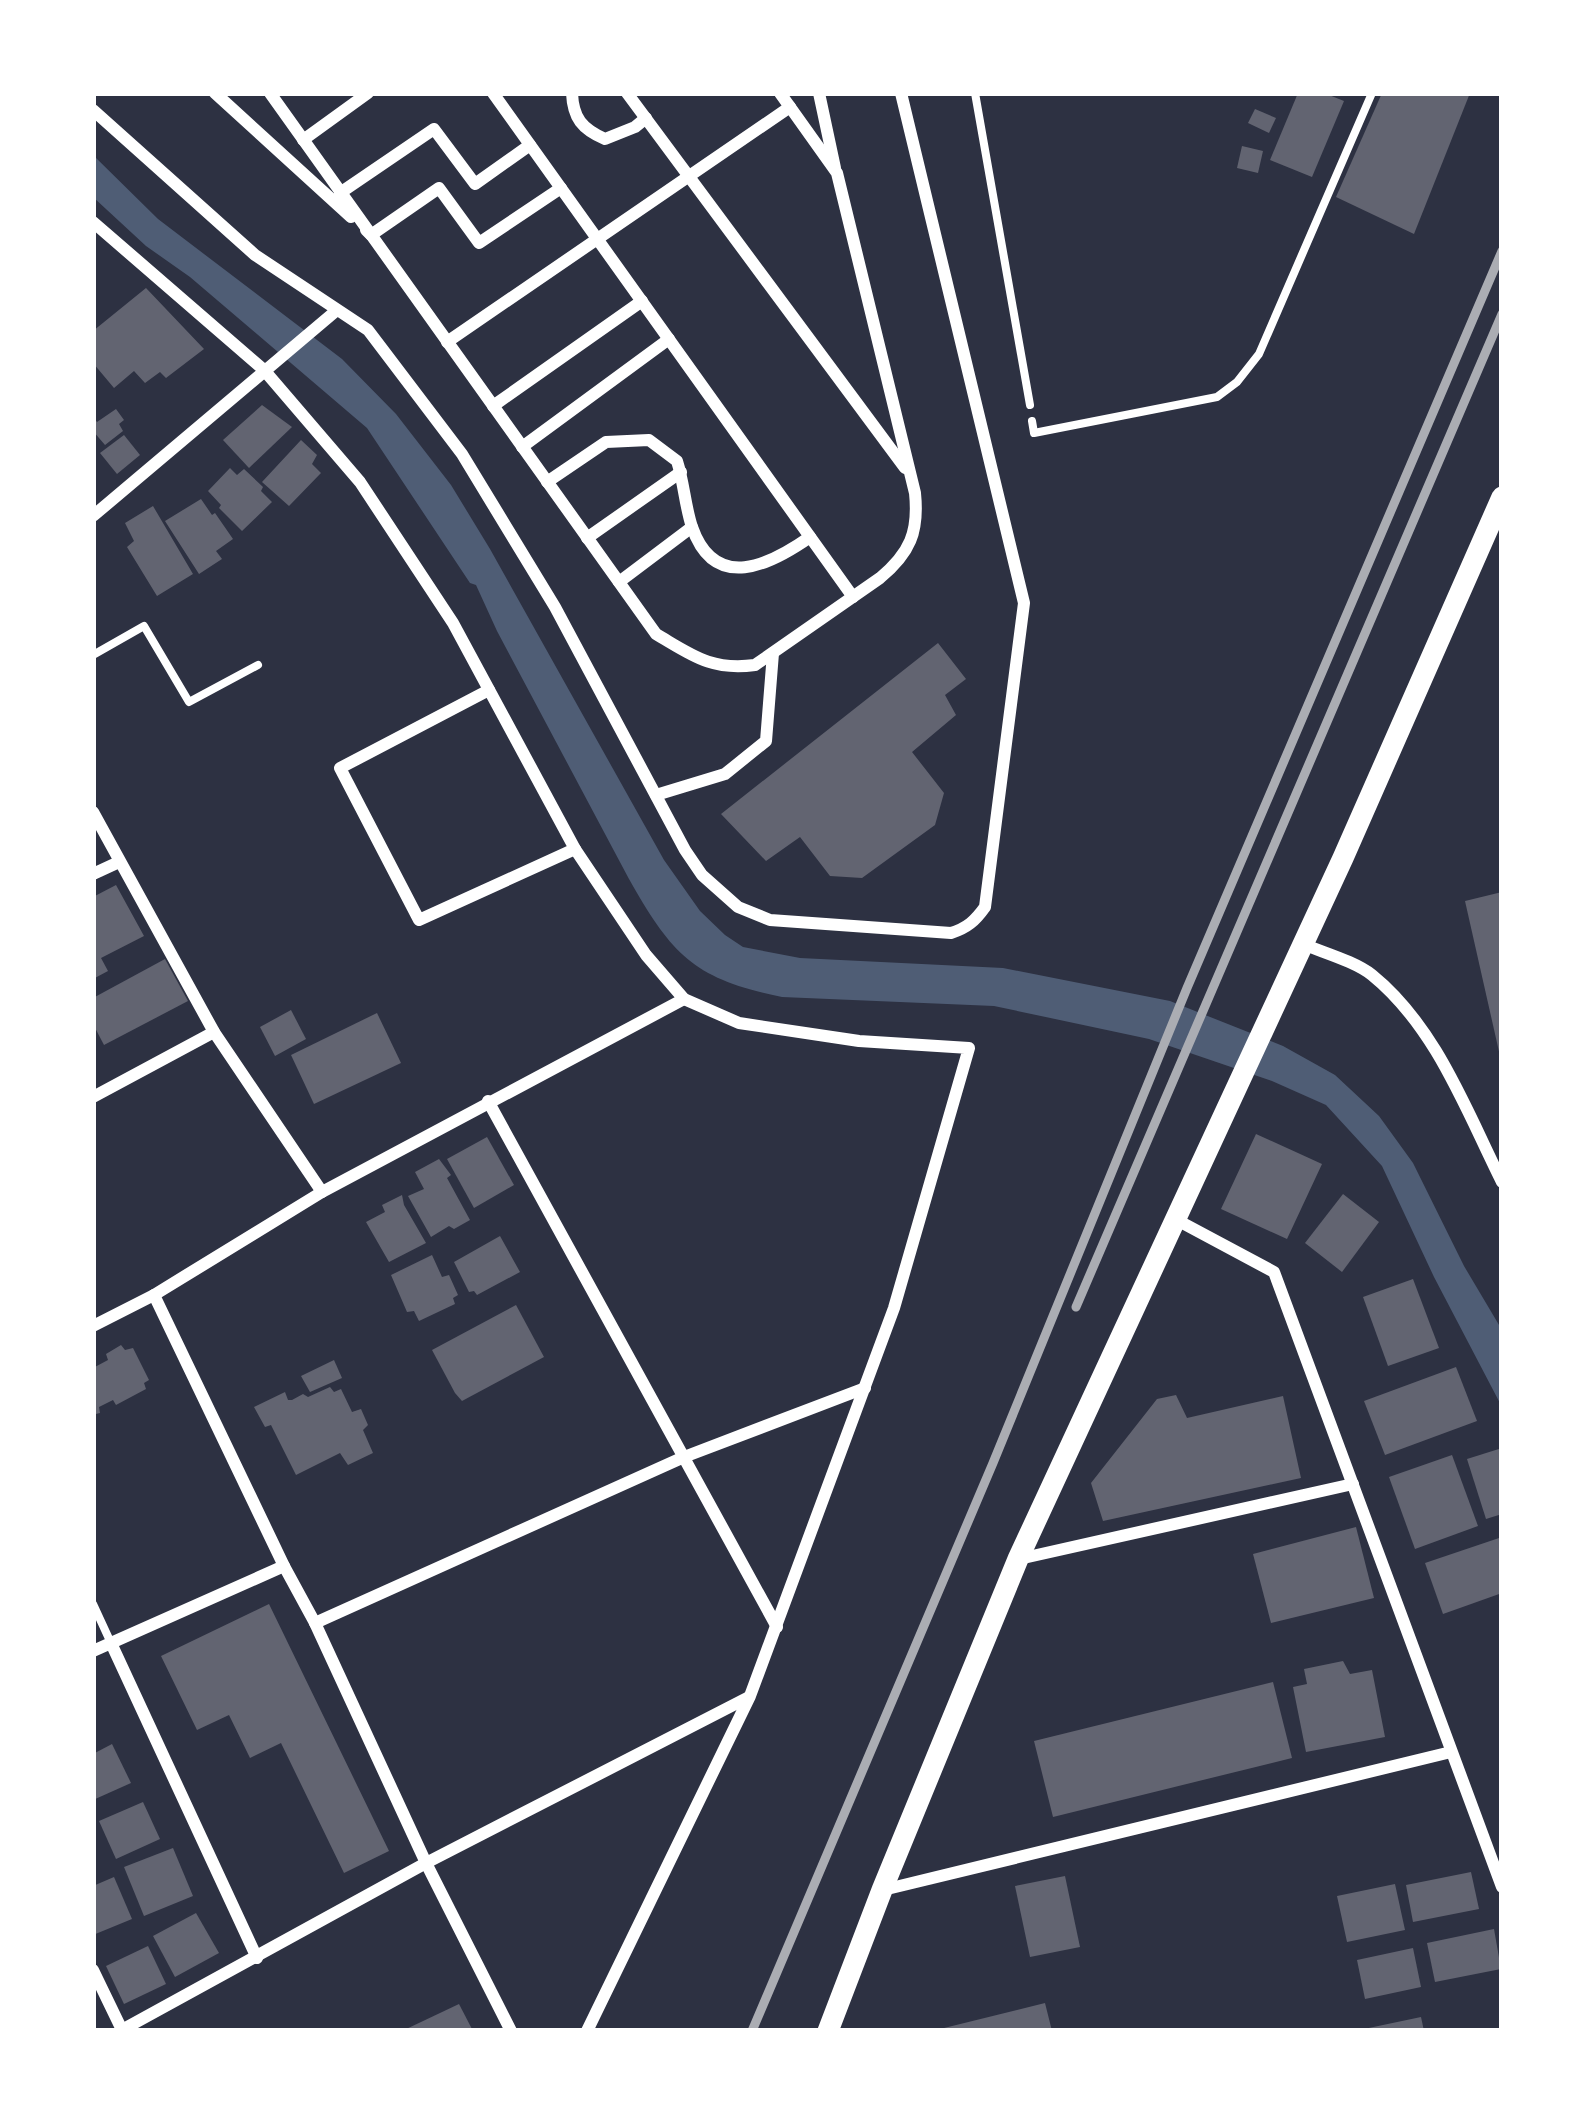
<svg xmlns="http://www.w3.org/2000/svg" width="1595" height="2124" viewBox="0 0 1595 2124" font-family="'Roboto Condensed',sans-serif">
<rect width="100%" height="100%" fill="#2d3142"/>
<!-- water -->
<path fill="#4f5d75" d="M93 155 158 219 342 359 396 414 451 485 490 549 664 860 700 911 725 935 743 947 800 958 1003 968 1170 1001 1283 1046 1335 1075 1379 1116 1413 1163 1464 1266 1502 1330V1407L1434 1277 1382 1166 1326 1105 1272 1081 1149 1039 994 1006 782 997C694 979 672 955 629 879L497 631 476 585 470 583 367 428 190 277 146 246 93 197Z"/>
<!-- building -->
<g fill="#626471">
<polygon points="1298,93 1324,93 1344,101 1312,177 1270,160"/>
<polygon points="1382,93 1470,93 1414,234 1336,197"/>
<polygon points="1255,109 1276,118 1269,133 1248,123"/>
<polygon points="1242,146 1263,151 1258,173 1237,168"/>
<polygon points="146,288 204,349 166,378 160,372 145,383 134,371 114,388 93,363 93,331"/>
<polygon points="262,405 292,427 249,468 223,440"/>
<polygon points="116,409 124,420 119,424 123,431 105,445 93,431 93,417 97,422"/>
<polygon points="124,435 140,455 117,474 100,453"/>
<polygon points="301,440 317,455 312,464 321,473 289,506 262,482"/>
<polygon points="230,468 237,475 244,469 263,487 261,491 272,502 242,531 219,508 221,505 208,491"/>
<polygon points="201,499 212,515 215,513 233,539 216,551 222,559 199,574 165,521"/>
<polygon points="153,506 193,574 157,596 127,547 134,541 125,523"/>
<polygon points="938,643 966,679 945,695 956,715 912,752 944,793 935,825 862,878 830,876 800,837 766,861 721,814"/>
<polygon points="116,885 144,936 101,958 108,971 93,979 93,897"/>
<polygon points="1502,892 1502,1056 1500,1056 1465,901"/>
<polygon points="165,959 188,1001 104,1045 93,1024 93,998"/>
<polygon points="291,1010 306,1039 275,1056 260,1027"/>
<polygon points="377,1013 401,1063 314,1104 291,1055"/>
<polygon points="1256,1134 1322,1164 1287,1239 1221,1209"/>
<polygon points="487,1137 514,1185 474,1208 447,1159"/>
<polygon points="439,1159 451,1175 447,1178 470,1220 454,1229 449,1226 431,1237 408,1196 424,1189 415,1172"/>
<polygon points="1343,1194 1379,1222 1342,1272 1305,1243"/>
<polygon points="402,1195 404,1205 426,1243 389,1262 366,1222 385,1212 382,1205"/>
<polygon points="500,1236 520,1272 477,1295 474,1291 469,1292 454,1262"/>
<polygon points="432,1255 442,1277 449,1275 458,1295 453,1298 455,1304 419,1321 414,1311 407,1312 391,1275"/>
<polygon points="1413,1279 1439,1348 1388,1366 1363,1297"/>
<polygon points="516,1305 544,1357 462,1401 455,1393 432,1350"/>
<polygon points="121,1345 125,1350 133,1348 149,1380 144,1383 146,1389 116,1405 113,1400 99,1407 100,1413 96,1414 93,1408 93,1368 108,1360 106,1354"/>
<polygon points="334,1360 342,1378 310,1392 301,1376"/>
<polygon points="1456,1367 1477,1421 1385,1455 1364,1401"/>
<polygon points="330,1387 334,1392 341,1389 352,1412 361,1409 368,1425 363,1430 373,1453 348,1465 340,1453 296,1475 271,1425 265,1427 254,1407 285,1392 288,1400 292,1400 303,1394 308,1397"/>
<polygon points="1176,1395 1187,1418 1283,1396 1301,1478 1103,1521 1091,1483 1157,1399"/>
<polygon points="1502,1448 1502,1514 1486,1519 1467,1459"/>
<polygon points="1452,1455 1478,1526 1415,1549 1389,1477"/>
<polygon points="1356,1527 1374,1598 1271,1623 1253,1554"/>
<polygon points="1502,1537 1502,1593 1443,1614 1425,1563"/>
<polygon points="269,1604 389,1851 344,1873 281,1743 250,1758 229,1715 197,1730 161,1656"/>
<polygon points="1343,1661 1350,1674 1372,1670 1385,1737 1306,1752 1293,1687 1307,1684 1304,1669"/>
<polygon points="1273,1682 1292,1758 1053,1817 1034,1741"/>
<polygon points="112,1744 131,1783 93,1800 93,1754"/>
<polygon points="143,1802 160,1839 116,1859 99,1821"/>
<polygon points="173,1848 193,1896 144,1916 124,1867"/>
<polygon points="1471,1872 1479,1909 1413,1922 1406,1885"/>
<polygon points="1065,1876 1080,1947 1030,1957 1015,1886"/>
<polygon points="114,1877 132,1919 93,1935 93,1886"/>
<polygon points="1395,1884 1405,1930 1347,1942 1337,1896"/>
<polygon points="196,1913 219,1953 175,1977 153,1936"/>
<polygon points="1494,1929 1501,1969 1435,1982 1427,1943"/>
<polygon points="148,1946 166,1984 124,2004 106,1966"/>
<polygon points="1413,1948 1421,1987 1365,1999 1357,1960"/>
<polygon points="1045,2003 1052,2031 940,2031 940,2029"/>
<polygon points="459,2004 473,2031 402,2031"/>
<polygon points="1421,2017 1424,2031 1365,2031 1364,2029"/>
</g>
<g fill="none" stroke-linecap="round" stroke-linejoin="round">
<!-- path -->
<polyline stroke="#fff" stroke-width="8" points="1032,421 1034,433 1217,397 1237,382 1259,354 1372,93"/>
<!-- service -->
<g stroke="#fff" stroke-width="8">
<polyline points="975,93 1030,405"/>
<polyline points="93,655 144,626 189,702 258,665"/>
<polyline points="93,1604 111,1643"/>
</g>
<!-- minor -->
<g stroke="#fff" stroke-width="12">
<polyline points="215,93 351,217"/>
<path d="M270 93 656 634C692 655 711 671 755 665L880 578C910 553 919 532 915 493L837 173 780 93"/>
<polyline points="493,93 853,597"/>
<path d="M572 93C573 118 582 129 605 139L635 127 646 118"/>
<polyline points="627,93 905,468"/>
<polyline points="819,93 835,168"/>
<path d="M93 110 255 255 368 330 462 454 555 607 685 850 702 875 738 907 770 920 951 933C967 928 975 921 985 907L1024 603 901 93"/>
<polyline points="303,140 368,93"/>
<polyline points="340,193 434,129 475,184 530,145"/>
<polyline points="93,222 264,370 360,482 453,623 575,849 646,955 684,999 739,1023 859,1041 969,1048 894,1308 750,1696 587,2031"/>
<polyline points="366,230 371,235 439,188 479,243 561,188"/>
<polyline points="447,342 790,107"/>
<polyline points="493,406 642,301"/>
<polyline points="522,447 669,339"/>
<path d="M547 482 606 442 649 440 677 461C684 483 685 506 692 527 715 593 770 565 810 537"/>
<polyline points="93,516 337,310"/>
<polyline points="587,538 681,472"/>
<polyline points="619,582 692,527"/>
<polyline points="489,690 340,768 419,920 575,849"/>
<polyline points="656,795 725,774 766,741 773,653"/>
<polyline points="93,812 214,1032 322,1192"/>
<polyline points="93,874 119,862"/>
<path d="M1303 944C1324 953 1354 961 1372 975 1436 1027 1466 1110 1502 1182"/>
<polyline points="93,1097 214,1032"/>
<polyline points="488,1101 777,1627"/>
<polyline points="1175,1219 1274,1272 1502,1887"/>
<polyline points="154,1295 284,1566 315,1623 426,1863 511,2031"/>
<polyline points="93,1326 154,1295 322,1192 684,999"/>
<polyline points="1019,1559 1353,1484"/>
<polyline points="315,1623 684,1457 865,1388"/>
<polyline points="111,1643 257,1958"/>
<polyline points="93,1651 284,1566"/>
<polyline points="883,1890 1451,1752"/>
<polyline points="93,1970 122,2030"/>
<polyline points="120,2031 426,1863 749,1697"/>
</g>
<!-- tertiary -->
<polyline stroke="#fff" stroke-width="21" points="828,2031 882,1890 1018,1559 1343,858 1502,497"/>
<!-- rail -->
<g stroke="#abadb3" stroke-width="9">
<polyline points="1076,1307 1502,314"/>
<polyline points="752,2031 993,1463 1187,988 1502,251"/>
</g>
</g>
<!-- border -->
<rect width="1595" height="2124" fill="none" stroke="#ffffff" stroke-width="192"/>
</svg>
